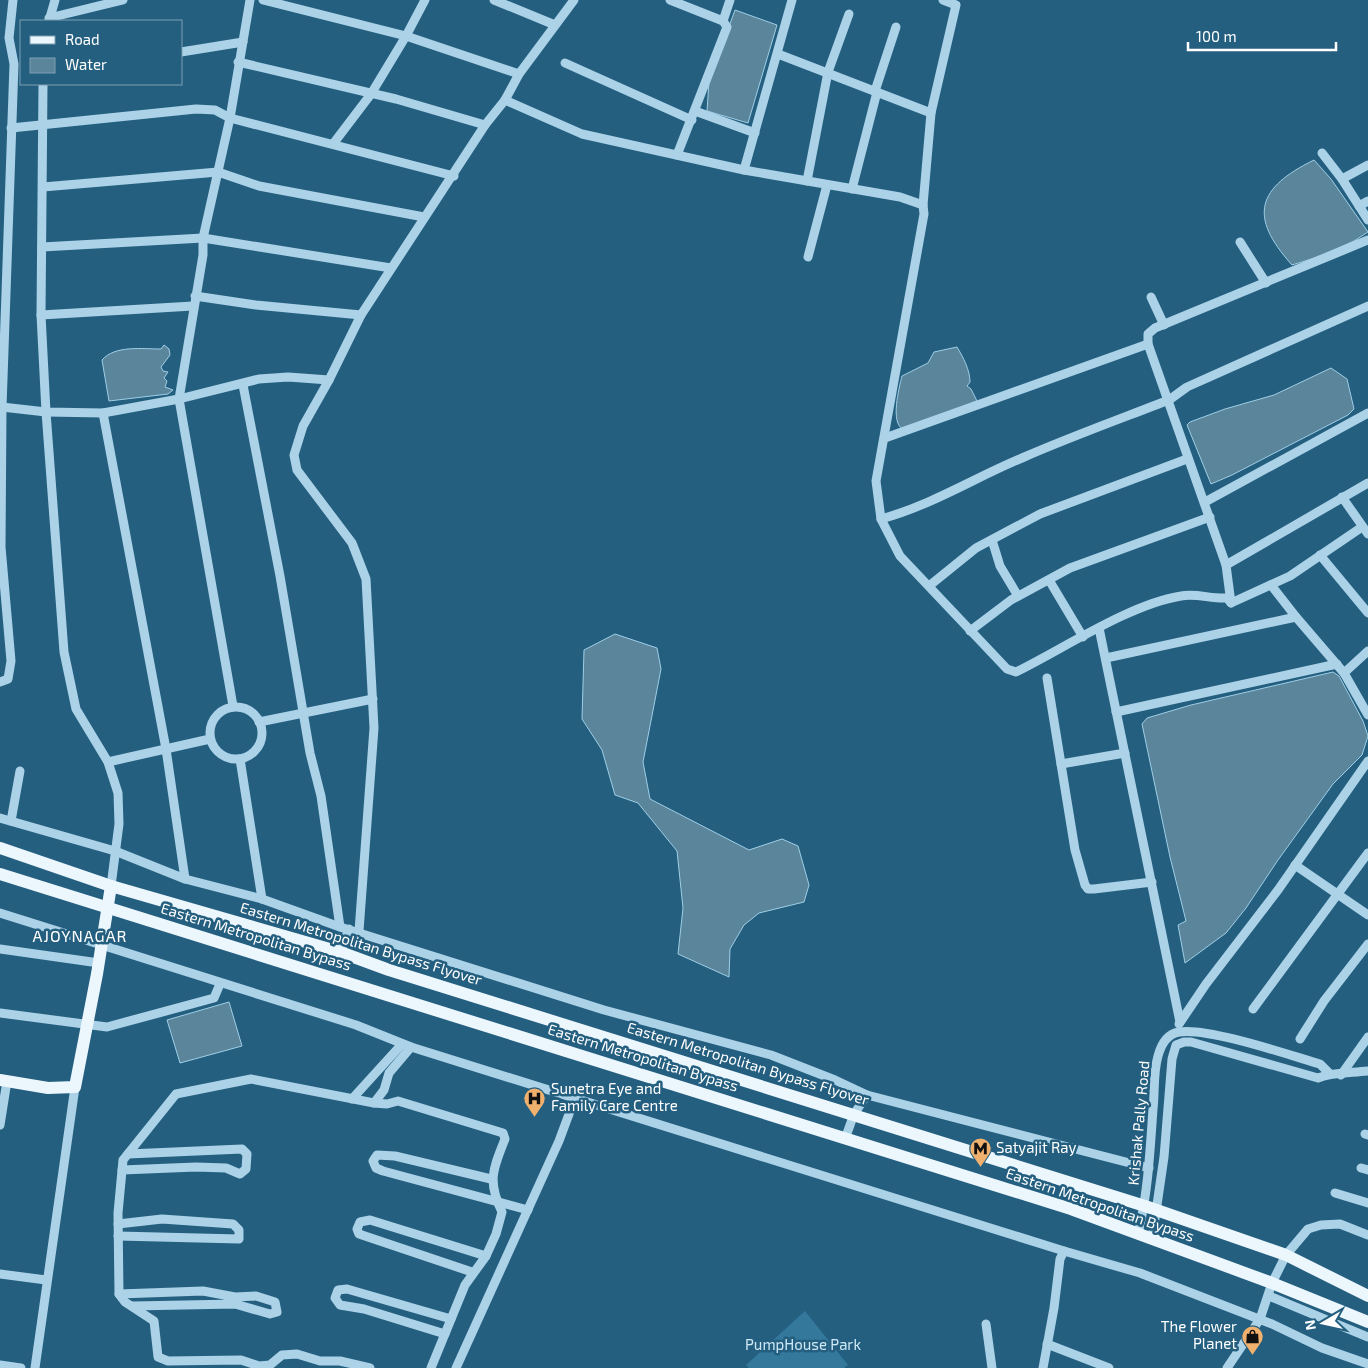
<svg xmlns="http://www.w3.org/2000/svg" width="1368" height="1368" viewBox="0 0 1368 1368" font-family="'Exo 2',sans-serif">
<rect width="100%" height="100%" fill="#245f80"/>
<!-- green -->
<polygon fill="#34789c" points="805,1311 848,1365 844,1368 749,1368 746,1365"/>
<!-- water -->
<g fill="#5b859b" stroke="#9fcfe7">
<polygon points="735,10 777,25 748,123 707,111 709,81"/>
<path d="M1314 160 1331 179 1368 232 1354 241 1324 255 1292 265C1248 216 1257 188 1314 160Z"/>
<path d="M164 345 169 349 170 355 161 367 163 371 168 372 164 378 167 381 165 387 173 390 168 394 109 401 102 360C115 345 142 349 161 349Z"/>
<path d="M957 347C963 357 970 370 970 382L967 386 971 389 977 401 903 429C890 423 899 388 902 376L928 363 934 352Z"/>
<polygon points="1331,368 1347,379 1354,409 1348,415 1232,475 1211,484 1187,425 1190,422 1225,409 1274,395"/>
<polygon points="615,634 657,648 661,669 643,762 650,799 749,850 782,839 798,846 809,885 804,902 759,913 744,925 730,949 729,977 678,954 683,908 677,851 638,803 615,795 602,750 582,719 584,650"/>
<polygon points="1333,672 1339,676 1363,721 1368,736 1362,755 1333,784 1278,860 1246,908 1226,933 1185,963 1178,925 1186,921 1170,857 1142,724 1147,718 1191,705"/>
<polygon points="229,1002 242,1046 180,1063 167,1020"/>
</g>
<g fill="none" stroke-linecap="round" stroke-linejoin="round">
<!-- minor -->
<g stroke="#abd2e7" stroke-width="9">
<polyline points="263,0 406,36 371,94 333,144"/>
<polyline points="425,0 406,36 519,74"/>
<polyline points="494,0 555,25"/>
<polyline points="670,0 723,21 727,27 677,155"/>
<polyline points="49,18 123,0"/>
<polyline points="49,21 55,0"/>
<polyline points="723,21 730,0"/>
<polyline points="181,52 243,42"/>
<polyline points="778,54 931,113"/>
<polyline points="238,62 396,99 485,125"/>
<polyline points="565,63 692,120"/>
<polyline points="43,84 41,315 46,412 64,652 76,709 108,762 118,793 119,824 111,886"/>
<polyline points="875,91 896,27"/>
<path d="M505 100 582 134 744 170 900 197 923 205 924 214 876 481 881 519 900 556 1007 669 1016 672C1063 649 1130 604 1181 596 1196 593 1211 599 1227 598L1231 603 1290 576 1362 527"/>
<polyline points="695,111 755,133"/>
<polyline points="11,128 196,109 215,110 230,118 454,176"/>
<polyline points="1322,153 1342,179 1368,220"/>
<polyline points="744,170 792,0"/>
<polyline points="1342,179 1368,165"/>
<polyline points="807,181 828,72 849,14"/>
<polyline points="43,187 218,172 259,186 424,217"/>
<polyline points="852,189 877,92"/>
<polyline points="923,205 931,113 956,5 943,0"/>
<polyline points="1359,206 1368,201"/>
<polyline points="1240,242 1266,283"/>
<polyline points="42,247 203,238 391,268"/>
<polyline points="808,257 827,185"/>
<polyline points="195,296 256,305 361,315"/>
<polyline points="1151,297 1164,325"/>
<polyline points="41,315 193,306"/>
<polyline points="243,385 280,576 310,753 321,796 340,927"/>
<polyline points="2,407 46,412 103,413 179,399 259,379 288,377 329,380"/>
<polyline points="103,413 166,749 185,879"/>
<polyline points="885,438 1148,344"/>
<polyline points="1342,497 1368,534"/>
<polyline points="1205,502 1368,413"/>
<path d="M881 519C932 505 974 478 1022 458 1070 437 1120 419 1169 400L1187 387 1368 306"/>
<polyline points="992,540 1000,566 1018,596"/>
<polyline points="1320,555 1368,613"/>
<polyline points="1226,565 1368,483"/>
<polyline points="1049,580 1083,637"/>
<polyline points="1271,585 1296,617 1344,673 1368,715"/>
<polyline points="929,586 976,548 1040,514 1187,459"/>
<polyline points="1231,603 1226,565 1148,344 1148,334 1155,328 1368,240"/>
<polyline points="1099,628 1180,1022"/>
<polyline points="970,631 1011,600 1070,568 1210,517"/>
<polyline points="1106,658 1296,617"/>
<polyline points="1344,673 1368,651"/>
<polyline points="1047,678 1075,850 1085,885 1088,889 1094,889 1152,882"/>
<polyline points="0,682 8,679 11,661 1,547 2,407 14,64 9,38 13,0"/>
<polyline points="233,706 179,399 203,255 203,238 230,118 250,0"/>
<circle cx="236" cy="733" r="26"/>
<polyline points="1116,712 1337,664"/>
<polyline points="259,722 373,699"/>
<polyline points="240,759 262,899"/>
<polyline points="108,762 210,739"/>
<polyline points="1061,764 1125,753"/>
<polyline points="0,818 115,851 185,879 262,899 340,927 604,1010 771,1055 835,1080 867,1095 1149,1168"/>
<polyline points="11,821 20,771"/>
<polyline points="1295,865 1368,915"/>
<polyline points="0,913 356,1025 411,1047 1064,1251 1140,1273 1272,1324 1322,1348 1368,1364"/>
<polyline points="359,931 374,728 366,579 352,543 297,470 294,455 303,426 329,380 361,315 485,125 505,100 519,74 574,0"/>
<polyline points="0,949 99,963"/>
<polyline points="340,952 349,929"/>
<polyline points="1253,1009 1368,853"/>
<polyline points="0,1013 107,1027 214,998 220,984"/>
<polyline points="1179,1024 1206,984 1278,890 1368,761"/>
<polyline points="1300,1039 1324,1001 1368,944"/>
<polyline points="1341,1075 1368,1037"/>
<polyline points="352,1099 402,1044"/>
<polyline points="374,1103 384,1090 389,1073 411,1047"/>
<polyline points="0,1125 7,1081"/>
<polyline points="1365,1134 1368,1135"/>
<polyline points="845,1139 854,1114 867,1095"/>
<polyline points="1361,1168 1368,1170"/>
<polyline points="122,1170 196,1167 226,1168 240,1174 246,1169 247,1154 242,1149 128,1154"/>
<polyline points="491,1179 395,1156 377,1155 373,1161 376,1168 383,1171 528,1210"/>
<polyline points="1335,1193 1368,1203"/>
<polyline points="118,1224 162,1219 233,1224 239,1230 239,1239 118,1236"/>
<path d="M1138 1234C1148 1193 1150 1151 1153 1109 1155 1092 1153 1073 1158 1056 1161 1045 1167 1034 1179 1032 1207 1027 1289 1055 1320 1064L1329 1073"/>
<path d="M1152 1239 1164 1157 1172 1059 1176 1045 1184 1042H1191L1318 1078C1333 1072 1351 1073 1368 1071"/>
<polyline points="472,1272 359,1234 357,1229 360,1222 370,1220 486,1256"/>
<polyline points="0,1274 46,1280"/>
<polyline points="119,1294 203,1291 235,1297 256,1296 275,1302 277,1312 270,1314 235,1304 133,1306"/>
<polyline points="1269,1296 1368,1337"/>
<polyline points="986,1324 992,1368"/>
<polyline points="445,1334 364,1309 340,1305 335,1298 338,1290 347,1289 451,1319"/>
<polyline points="1047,1344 1109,1368"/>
<polyline points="0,1365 21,1368"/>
<polyline points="35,1368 75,1087"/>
<path d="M370 1368 340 1361H320L297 1354 282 1355 270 1365 259 1366 241 1360 168 1361 158 1357 154 1321 125 1302 119 1294 118 1213 123 1160 176 1094 251 1079 374 1103 387 1104 398 1101 503 1133 505 1139C493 1169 487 1181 502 1212L496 1234 486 1256 465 1285 431 1368"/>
<polyline points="456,1368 559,1141 575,1098"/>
<polyline points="1043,1368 1054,1308 1060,1259 1064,1251"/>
<polyline points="1227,1368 1260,1319 1272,1283 1286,1255 1308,1229 1321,1225 1340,1224 1368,1235"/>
</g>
<!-- major -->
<g stroke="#ecf6fd" stroke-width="12">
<polyline points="0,848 111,886 340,952 389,970 1145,1206 1286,1255 1368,1296"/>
<polyline points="0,874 1071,1209 1272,1283 1368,1322"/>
<polyline points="0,1080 48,1088 75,1087 97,974 111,886"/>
</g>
</g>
<!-- icons -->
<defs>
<symbol id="hospital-pin" viewBox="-11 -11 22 30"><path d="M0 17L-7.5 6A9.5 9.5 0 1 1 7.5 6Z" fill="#f1b16e" stroke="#245f80"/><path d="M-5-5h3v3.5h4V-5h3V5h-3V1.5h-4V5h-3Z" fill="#111"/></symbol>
<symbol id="metro-pin" viewBox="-11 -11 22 30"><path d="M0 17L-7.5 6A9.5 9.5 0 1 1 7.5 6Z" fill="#f1b16e" stroke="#245f80"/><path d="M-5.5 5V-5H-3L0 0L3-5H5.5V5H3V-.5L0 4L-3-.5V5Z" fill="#111"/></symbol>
<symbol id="shop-pin" viewBox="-11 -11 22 30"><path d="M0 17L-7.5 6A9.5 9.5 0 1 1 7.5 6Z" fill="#f1b16e" stroke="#245f80"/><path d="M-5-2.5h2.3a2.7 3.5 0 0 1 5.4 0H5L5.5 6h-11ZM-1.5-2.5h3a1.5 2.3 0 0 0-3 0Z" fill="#111"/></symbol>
</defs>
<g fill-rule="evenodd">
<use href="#hospital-pin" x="522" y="1086" width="25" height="34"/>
<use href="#metro-pin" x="968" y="1136" width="25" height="34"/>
<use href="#shop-pin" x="1240" y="1324" width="25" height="34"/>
</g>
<g text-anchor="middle" stroke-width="5" stroke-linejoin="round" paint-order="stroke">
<!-- street labels -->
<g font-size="15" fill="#fff" stroke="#245f80">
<text transform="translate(256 937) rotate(17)" y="5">Eastern Metropolitan Bypass</text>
<text transform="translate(361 944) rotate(17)" y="5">Eastern Metropolitan Bypass Flyover</text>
<text transform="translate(643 1058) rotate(17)" y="5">Eastern Metropolitan Bypass</text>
<text transform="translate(748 1064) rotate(17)" y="5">Eastern Metropolitan Bypass Flyover</text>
<text transform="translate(1139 1123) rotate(-85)" y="5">Krishak Pally Road</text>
<text transform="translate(1100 1205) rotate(19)" y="5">Eastern Metropolitan Bypass</text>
</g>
<!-- poi labels -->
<g font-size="15" fill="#fff" stroke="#245f80" text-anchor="start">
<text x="551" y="1094">Sunetra Eye and<tspan x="551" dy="17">Family Care Centre</tspan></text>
<text x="996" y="1153">Satyajit Ray</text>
<text x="1237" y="1332" text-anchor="end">The Flower<tspan x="1237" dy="17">Planet</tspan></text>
</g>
<!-- park labels -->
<g font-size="15" fill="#cee8f5" stroke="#245f80">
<text x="803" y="1350">PumpHouse Park</text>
</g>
<!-- neighbourhood labels -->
<g font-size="16" letter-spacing="1" fill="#fff" stroke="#245f80">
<text x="80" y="942">AJOYNAGAR</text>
</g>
</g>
<!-- legend -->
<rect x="20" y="20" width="162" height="65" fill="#245f80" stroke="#7c9fb3"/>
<rect x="30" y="36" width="25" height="8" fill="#ecf6fd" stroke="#7c9fb3"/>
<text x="65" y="45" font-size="15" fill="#ffffff">Road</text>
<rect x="30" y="58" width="25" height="15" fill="#5b859b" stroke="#7c9fb3"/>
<text x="65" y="70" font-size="15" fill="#ffffff">Water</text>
<!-- north arrow -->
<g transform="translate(1323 1323) rotate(261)" stroke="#245f80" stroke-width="4" paint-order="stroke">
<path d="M0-4L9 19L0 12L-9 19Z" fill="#ffffff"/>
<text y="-8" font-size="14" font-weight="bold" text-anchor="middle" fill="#ffffff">N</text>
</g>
<!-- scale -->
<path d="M1188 42v8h148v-8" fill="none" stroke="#ffffff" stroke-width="2.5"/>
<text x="1196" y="42" font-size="15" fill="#ffffff" stroke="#245f80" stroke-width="4" paint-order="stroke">100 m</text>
</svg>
